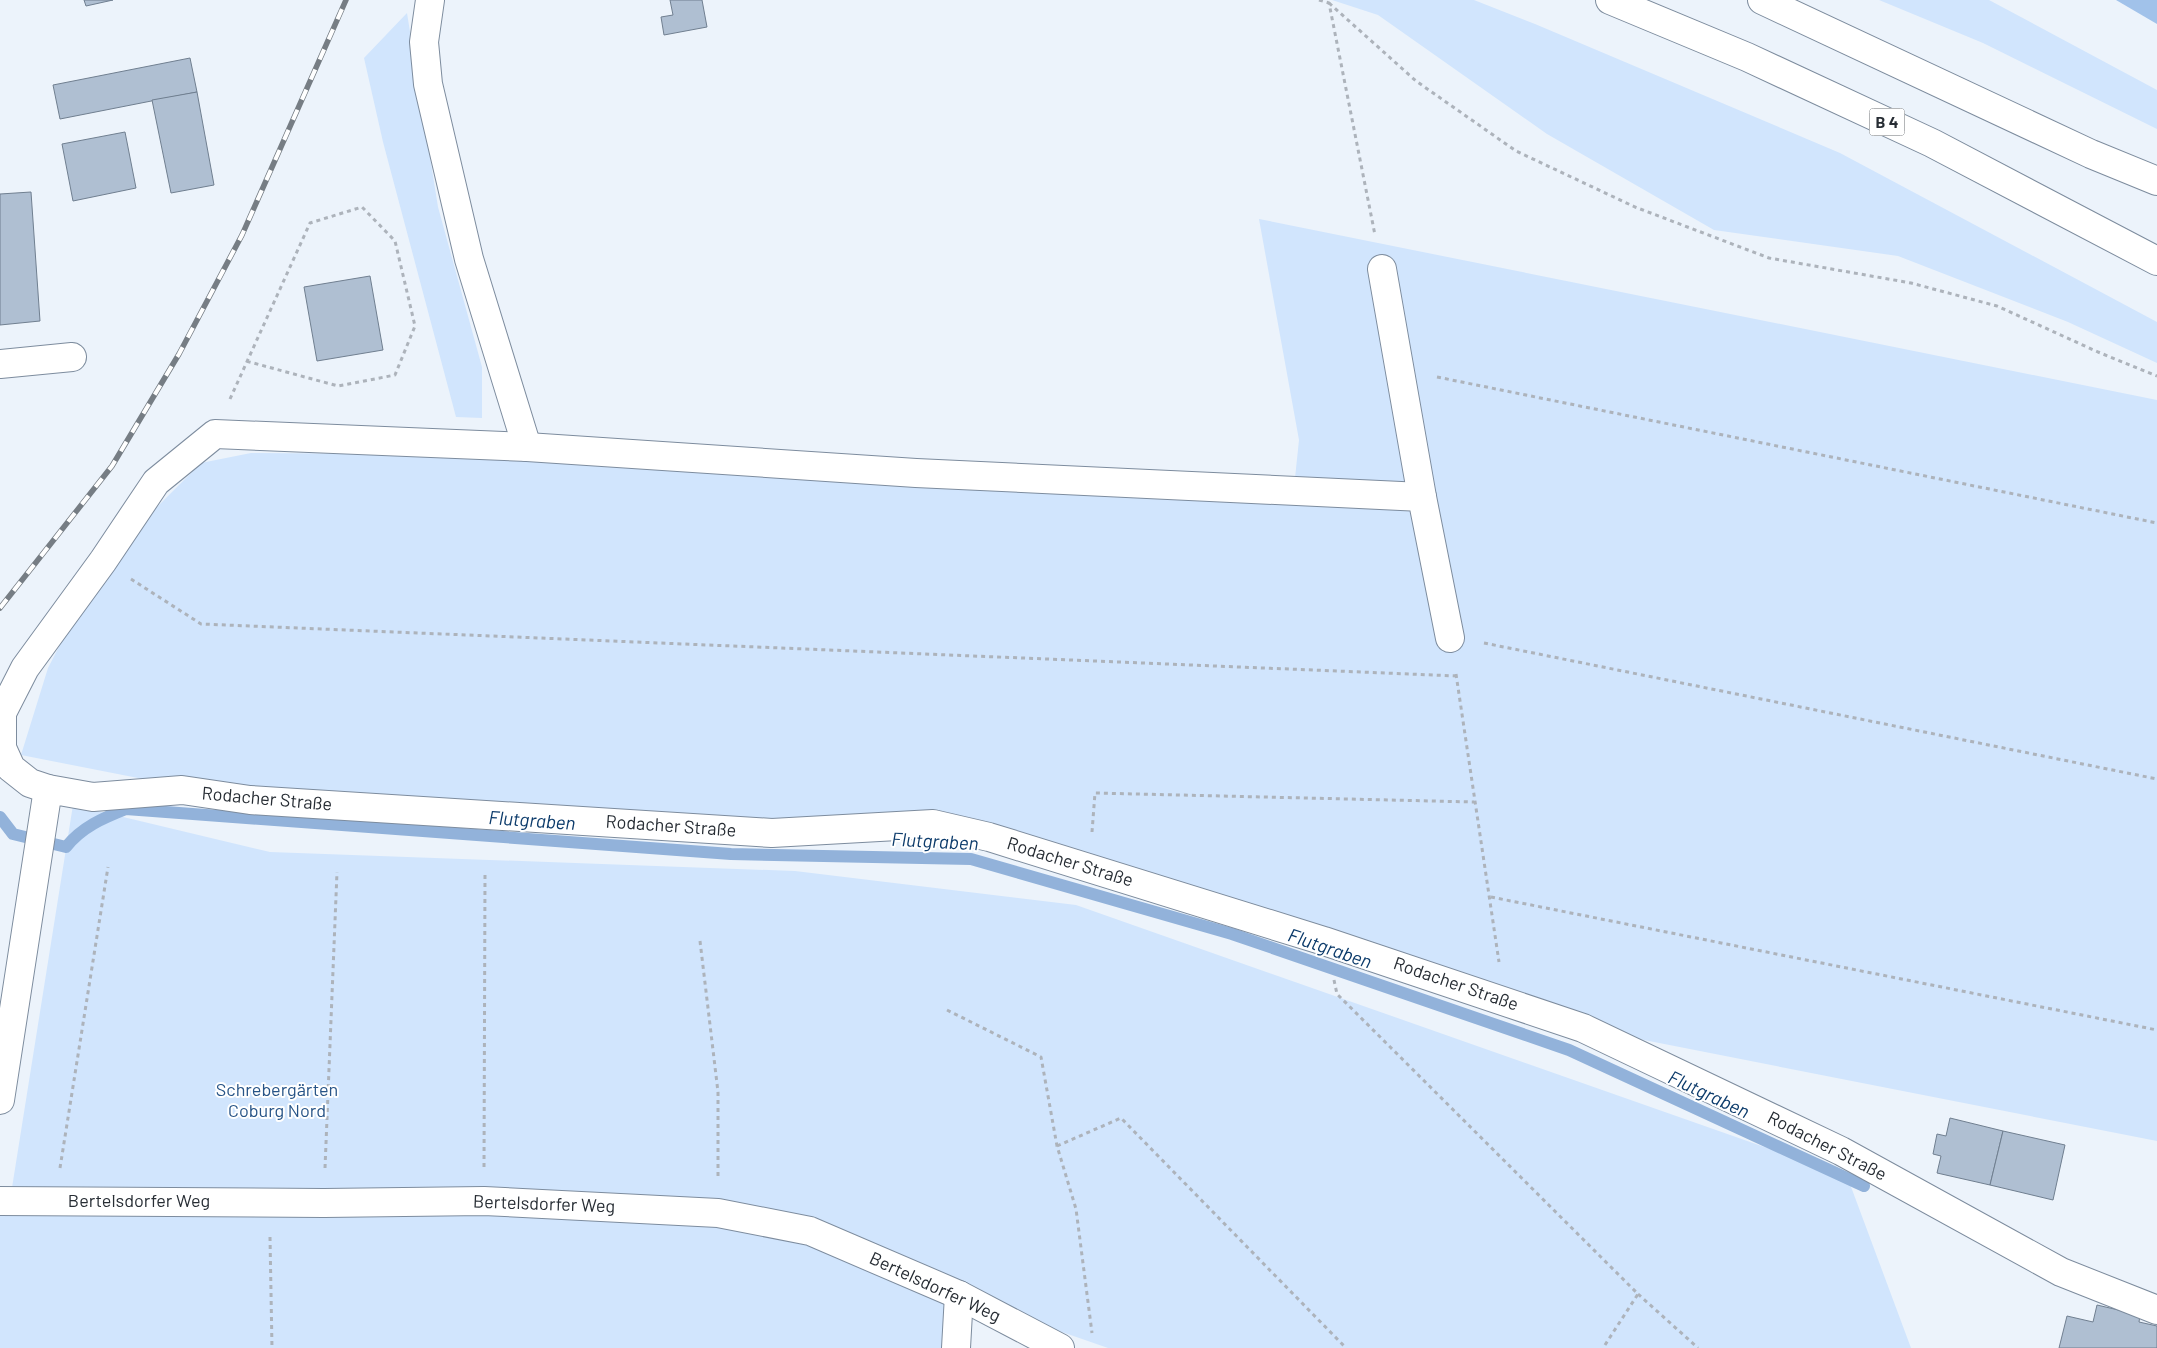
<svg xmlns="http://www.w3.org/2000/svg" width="2157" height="1348" viewBox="0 0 2157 1348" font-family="Barlow,sans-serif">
<rect width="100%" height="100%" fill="#ecf3fb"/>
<!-- green -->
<g fill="#d1e5fd">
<polygon points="1332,0 1474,0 1535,24 1840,153 2157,322 2157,363 2068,322 1898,256 1714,230 1547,134 1378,15"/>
<polygon points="1879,0 1989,0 2157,90 2157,129 1983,43"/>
<polygon points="407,13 438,207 482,367 482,418 456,417 383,142 364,58"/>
<polygon points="1259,219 2157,400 2157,1141 1583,1028 989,837 869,827 250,800 21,755 48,668 103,561 201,463 251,453 529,455 1293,497 1299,440"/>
<polygon points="73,805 270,852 795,871 1076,905 1847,1176 1911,1348 1108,1348 959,1296 956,1348 0,1348 0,1195 11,1194"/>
</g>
<!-- forest -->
<polygon fill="#a1c2ea" points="2116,0 2157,0 2157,24"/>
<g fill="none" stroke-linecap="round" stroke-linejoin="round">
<!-- stream -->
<path stroke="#92b2da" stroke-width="12" d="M0 817 13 834 66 847C82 827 103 818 126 809L731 854 971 859 1232 934 1569 1050 1864 1186"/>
</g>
<!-- building -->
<g fill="#afbfd2" stroke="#707f90">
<polygon points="84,0 113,0 86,6"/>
<polygon points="670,0 702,0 707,27 664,35 661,17 673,15"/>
<polygon points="190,58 197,92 60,119 53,85"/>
<polygon points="197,92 214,185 171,193 152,100"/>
<polygon points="125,132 136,188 73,201 62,144"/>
<polygon points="31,192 40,321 0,325 0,194"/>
<polygon points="370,276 383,350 317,361 304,287"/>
<polygon points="1950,1118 2003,1131 1990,1185 1937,1173 1941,1156 1933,1154 1937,1134 1946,1136"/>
<polygon points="2003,1131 2065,1145 2053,1200 1990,1185"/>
<polygon points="2097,1305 2140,1315 2139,1322 2157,1326 2157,1348 2059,1348 2067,1316 2093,1322"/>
</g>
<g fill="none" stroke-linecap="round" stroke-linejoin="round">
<defs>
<g id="minor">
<polyline points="430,0 424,42 428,84 469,259 527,447"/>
<polyline points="1382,269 1422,497"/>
<polyline points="0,364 72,357"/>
<polyline points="48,789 30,783 11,768 2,748 2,713 25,668 103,561 156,482 215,434 527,447 916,473 1422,497 1450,638"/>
<polyline points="0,1100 48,789 93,797 182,790 250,800 772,833 933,824 989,837 1324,941 1583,1028 1841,1151 2061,1272 2157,1310"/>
<polyline points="0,1201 324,1203 484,1201 718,1213 810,1231 959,1295 1060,1348"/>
<polyline points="956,1348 959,1295"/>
</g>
<g id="highway">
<polyline points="1610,0 1747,57 1932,143 2157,261"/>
<polyline points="1762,0 2091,154 2157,181"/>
</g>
</defs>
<!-- minor casing -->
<use href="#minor" stroke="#7d8c9e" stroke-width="30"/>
<!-- highway casing -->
<use href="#highway" stroke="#7d8c9e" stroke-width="30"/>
<!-- path -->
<g stroke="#adb3bb" stroke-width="3" stroke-dasharray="4 4" stroke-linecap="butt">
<polyline points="1319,0 1329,3 1375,235"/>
<polyline points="1329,3 1416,81 1516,151 1635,207 1769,258 1911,283 1997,306 2098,352 2157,376"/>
<polyline points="1437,377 2157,523"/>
<polyline points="230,399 310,223 362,207 395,241 415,326 395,375 338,386 246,361"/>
<polyline points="131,579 201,624 1457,676"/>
<polyline points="1484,643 2157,779"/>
<polyline points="1456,674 1499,962"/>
<polyline points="1092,832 1095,793 1474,802"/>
<polyline points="1491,897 2157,1030"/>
<polyline points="700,941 718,1092 718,1180"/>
<polyline points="1334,980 1337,994 1638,1294 1603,1348"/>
<polyline points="947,1010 1041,1057 1057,1146 1076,1209 1092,1333"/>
<polyline points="1057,1146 1121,1118 1346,1348"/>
<polyline points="484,1167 485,875"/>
<polyline points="60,1168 108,867"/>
<polyline points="325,1168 337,872"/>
<polyline points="270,1237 272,1348"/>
<polyline points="1638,1294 1698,1348"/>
</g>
<!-- minor -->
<use href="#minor" stroke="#fff" stroke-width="28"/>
<!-- highway -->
<use href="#highway" stroke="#fff" stroke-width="28"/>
<defs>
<polyline id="rail" points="0,608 112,466 179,354 242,235 346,0"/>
</defs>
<!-- rail casing -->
<use href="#rail" stroke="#767d84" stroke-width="5.5"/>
<!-- rail -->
<use href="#rail" stroke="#fff" stroke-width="4" stroke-dasharray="11" stroke-linecap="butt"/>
</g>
<g text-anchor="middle" stroke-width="4" stroke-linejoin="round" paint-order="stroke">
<!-- shield labels -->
<rect fill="#fff" stroke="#686c71" stroke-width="1" x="1869.5" y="108.5" width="35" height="27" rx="4"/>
<g font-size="16" font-weight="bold" fill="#272d34">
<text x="1887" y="128">B 4</text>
</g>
<!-- street labels -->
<g font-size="18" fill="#272d34" stroke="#fff">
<text transform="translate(267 799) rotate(5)" y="6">Rodacher Straße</text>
<text transform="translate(671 826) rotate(4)" y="6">Rodacher Straße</text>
<text transform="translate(1070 862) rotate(17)" y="6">Rodacher Straße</text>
<text transform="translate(1456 984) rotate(19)" y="6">Rodacher Straße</text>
<text transform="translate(1827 1146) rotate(27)" y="6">Rodacher Straße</text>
<text x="139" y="1207">Bertelsdorfer Weg</text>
<text transform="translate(544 1204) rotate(2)" y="6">Bertelsdorfer Weg</text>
<text transform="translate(935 1287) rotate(25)" y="6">Bertelsdorfer Weg</text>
</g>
<!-- park labels -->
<g font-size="18" fill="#275487" stroke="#fff">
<text x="277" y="1096">Schrebergärten<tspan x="277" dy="21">Coburg Nord</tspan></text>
</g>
<!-- water labels -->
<g font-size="19" font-style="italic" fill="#0c3b6b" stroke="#fff">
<text transform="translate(532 820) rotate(4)" y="7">Flutgraben</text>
<text transform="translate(935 841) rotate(3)" y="7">Flutgraben</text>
<text transform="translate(1330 948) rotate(19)" y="7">Flutgraben</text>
<text transform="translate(1709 1094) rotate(25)" y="7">Flutgraben</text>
</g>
</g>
</svg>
